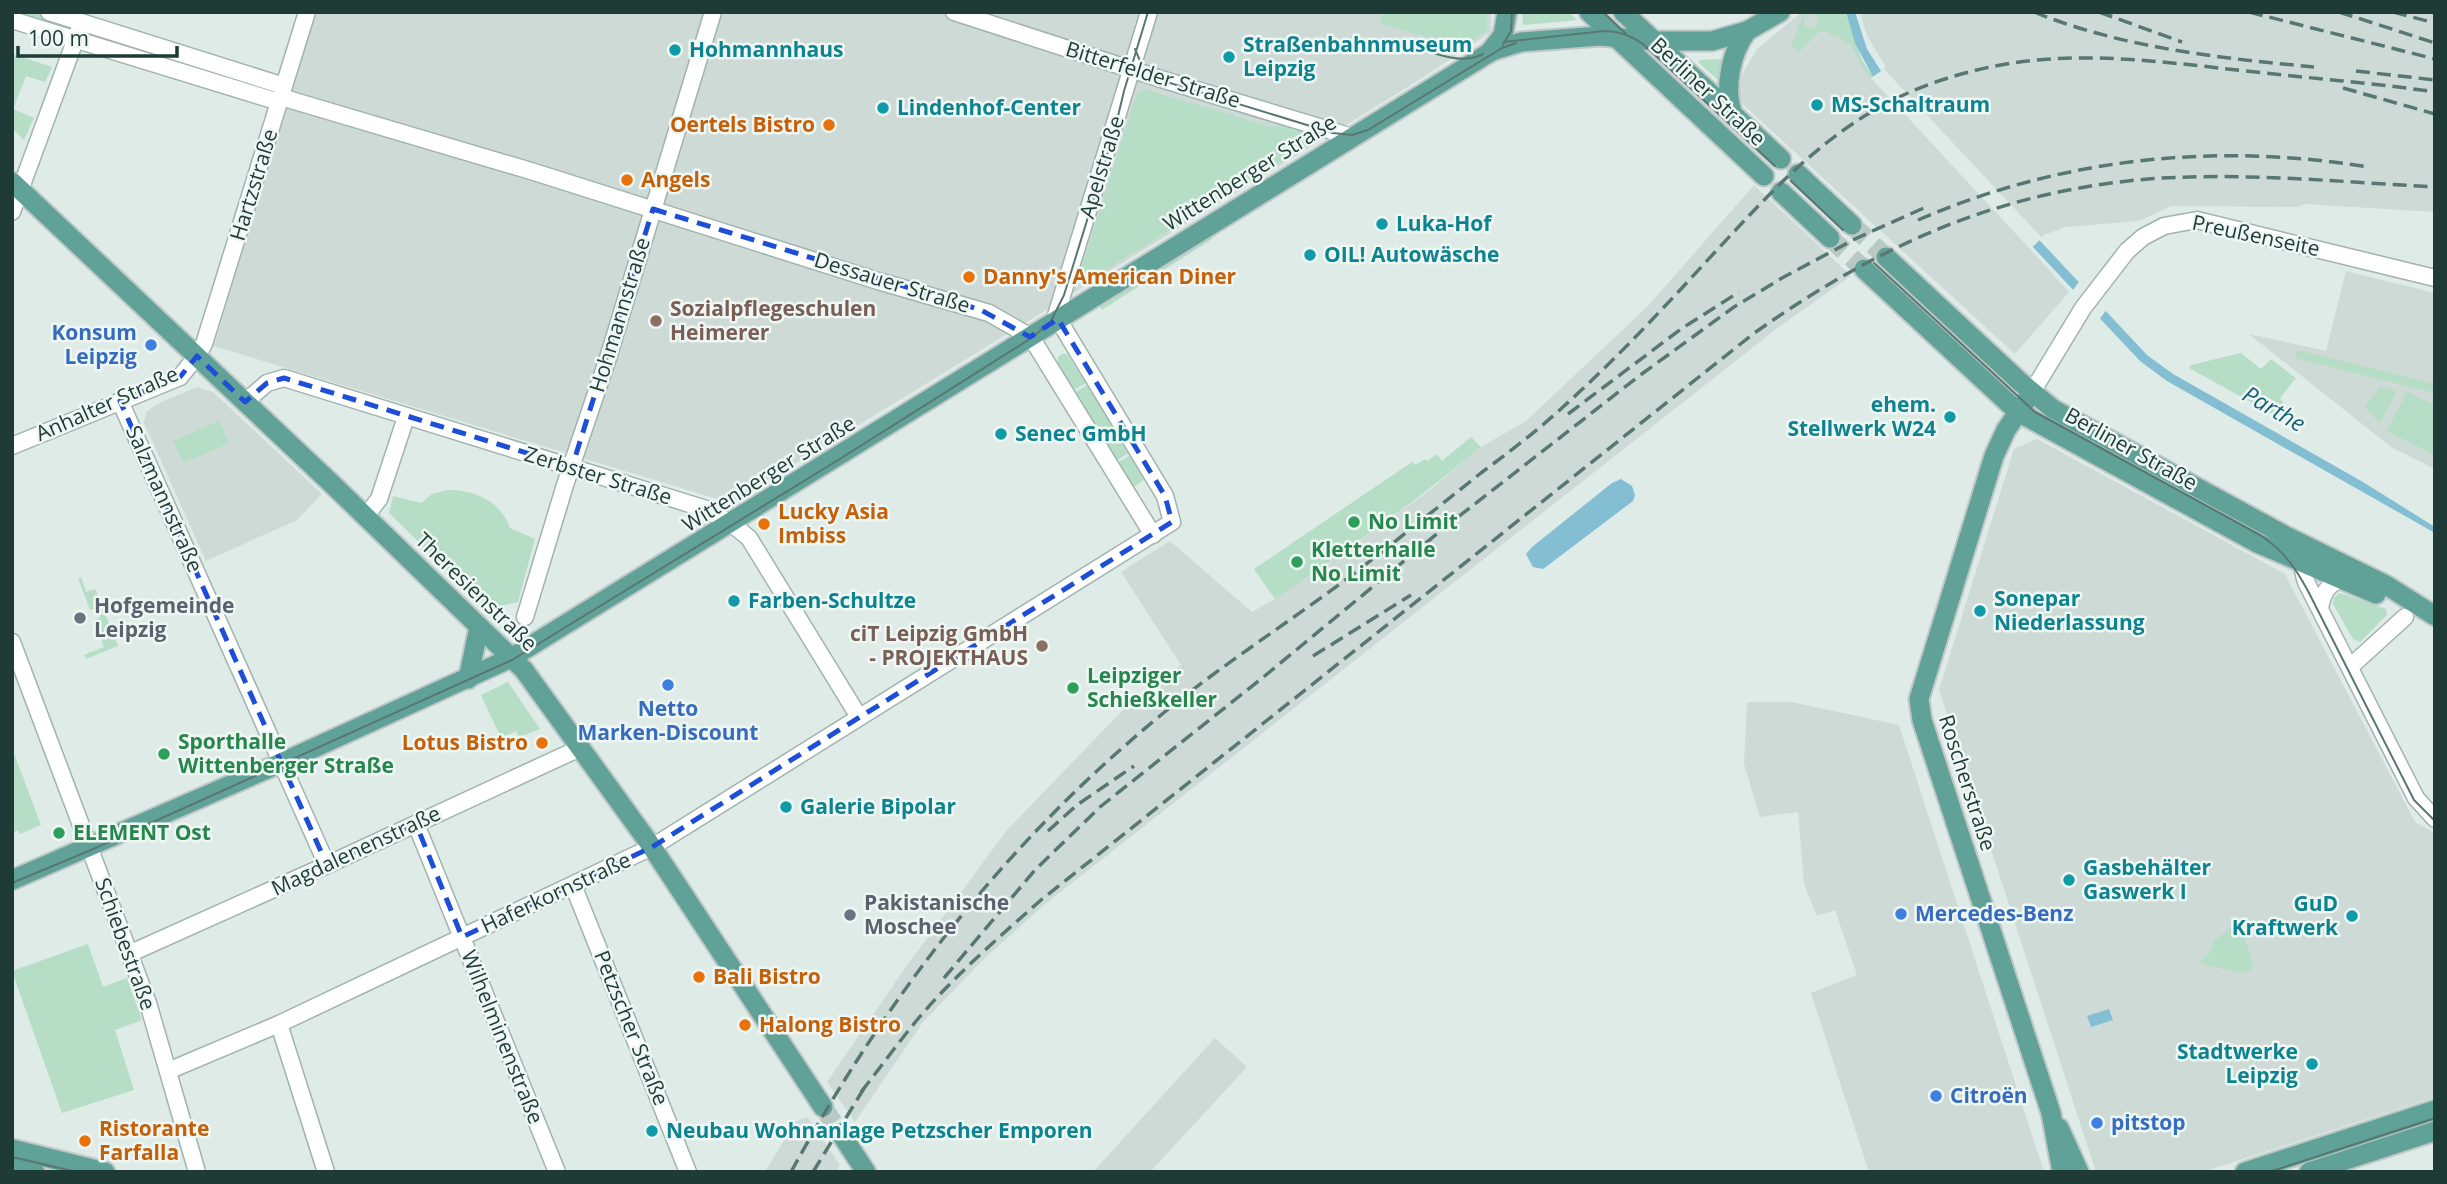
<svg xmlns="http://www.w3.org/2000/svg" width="2447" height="1184" viewBox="0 0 2447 1184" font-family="'Open Sans',sans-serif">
<rect width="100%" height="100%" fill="#deebe7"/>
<!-- built -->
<g fill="#cddad6">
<polygon points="317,12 1491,12 1491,32 1419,80 978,352 734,501 727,502 214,346 292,86"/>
<polygon points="1802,12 1841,12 1842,19 1871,78 1886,67 1867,36 1860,12 2435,12 2435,212 2304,204 2298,207 2171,206 2139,221 2065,227 2044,235 2030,249 2069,292 2015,354 1738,100 1742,75 1757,49"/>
<polygon points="1754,185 1851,276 1775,330 1044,905 986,957 923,1022 855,1122 827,1082 903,971 1007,830 1124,709 1181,665 1121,572 1170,541 1252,612 1275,599 1340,555 1430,490 1481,447 1526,421 1648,306"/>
<polygon points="2346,271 2435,293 2435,469 2391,447 2249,334 2326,351"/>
<polygon points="197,387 213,392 322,494 297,520 206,561 144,423 146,412 157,404"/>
<polygon points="2037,439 2285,574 2415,822 2435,833 2435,1097 2203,1172 2096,1172 1939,690 2014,449"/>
<polygon points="1747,702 1791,702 1899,725 2044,1172 1869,1172 1811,993 1857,975 1835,910 1817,916 1804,884 1798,812 1760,817 1744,764"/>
<polygon points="1215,1038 1247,1067 1150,1172 1093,1172"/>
<polygon points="807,1117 840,1165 836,1172 765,1172 795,1122"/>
</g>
<!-- green -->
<g fill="#b6ddc5" fill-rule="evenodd">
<path d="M12 12C29 12 59 10 68 27L67 31 12 17Z"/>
<polygon points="1384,12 1487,12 1487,30 1462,48 1380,23"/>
<polygon points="1522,12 1569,12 1577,20 1523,25"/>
<path d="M1804 12H1846L1862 60 1873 77 1871 78 1862 67 1851 44H1847L1836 35 1834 37 1827 31H1820L1800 51 1791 46ZM1808 13H1812L1818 18V22L1813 28 1805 26 1803 19Z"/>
<polygon points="92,32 264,86 264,89 91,38"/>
<polygon points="12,54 52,67 45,82 26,76 13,109 34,118 24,140 12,128"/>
<polygon points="1724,59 1718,80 1699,63 1699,60"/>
<polygon points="1144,89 1271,127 1283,124 1316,135 1319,138 1083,284 1080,278 1080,272 1137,93"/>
<polygon points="1211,236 1212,239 1102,310 1099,305"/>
<polygon points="2297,350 2435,384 2435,393 2295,358"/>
<polygon points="2241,353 2261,369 2271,359 2296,378 2280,398 2297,424 2280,418 2189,368 2191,365"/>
<polygon points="1062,354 1067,354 1086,383 1074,390 1058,363 1058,357"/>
<polygon points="1087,385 1129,453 1116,461 1076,392"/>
<polygon points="2380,387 2397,391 2380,423 2365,407"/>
<polygon points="2407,392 2435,405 2435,455 2387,431"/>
<polygon points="219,421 229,443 184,463 173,441"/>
<path d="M1471 437 1481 447C1415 502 1346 551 1275 599L1254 569 1412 462 1415 465 1425 459 1427 461 1437 454 1442 461Z"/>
<polygon points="1130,455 1145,479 1134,487 1118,463"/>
<path d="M448 490C476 490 500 501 510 528L535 539 518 602 487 609 389 513 393 496 421 503 432 494Z"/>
<polygon points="81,577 86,592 95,589 118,646 86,659 84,655 104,647 94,620 100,617 97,608 90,610 78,578"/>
<polygon points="2340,593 2386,609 2387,615 2360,642 2353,639 2333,604 2334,598"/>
<polygon points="508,682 540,729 519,737 516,731 501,738 481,695"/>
<polygon points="12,748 41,825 20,834 18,830 12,833"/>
<polygon points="2239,922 2253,964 2251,970 2241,973 2199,963 2208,954 2215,940"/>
<polygon points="88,944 103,987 127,978 142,1020 115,1030 134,1090 62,1113 12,971"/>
</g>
<!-- water -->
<g fill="#83bed3">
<polygon points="1846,12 1855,12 1867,49 1881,71 2147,355 2173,374 2363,482 2435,527 2435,533 2167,381 2140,361 1873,77 1855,43"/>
<polygon points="1621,479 1632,486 1635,495 1633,501 1543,569 1533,567 1526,554 1532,547 1612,483"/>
<polygon points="2109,1009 2113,1020 2091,1027 2087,1016"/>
</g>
<!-- pier -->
<g fill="#deebe7">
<polygon points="1884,69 2042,238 2030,249 1871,78"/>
<polygon points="2081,279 2108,308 2098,321 2071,293"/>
</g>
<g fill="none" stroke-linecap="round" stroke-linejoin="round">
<!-- major-tunnel -->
<g stroke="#b8c8c4" stroke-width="19" stroke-dasharray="19 10" stroke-linecap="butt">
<polyline points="1852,225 1886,257"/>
<polyline points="1830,238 1864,269"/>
<polyline points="823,1107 841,1134"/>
</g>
<defs>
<g id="minor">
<polyline points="49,12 284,86"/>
<polyline points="954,12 1161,79 1352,137"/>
<polyline points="12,20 279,102"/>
<polyline points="281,97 531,171 878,281 989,313 1031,337 1153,535"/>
<polyline points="12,212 79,30"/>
<polyline points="1054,322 1149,12"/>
<polyline points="2032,392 2083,308 2127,251 2143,237 2164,226 2197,220 2435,278"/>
<polyline points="120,401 327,865"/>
<polyline points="245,402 267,383 284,378 706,509 733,525 749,538 859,717"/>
<polyline points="12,446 180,377 197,356 204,344 307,12"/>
<polyline points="365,517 379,499 406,417"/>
<path d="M2297 554C2304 564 2302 572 2306 582L2416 798 2435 819"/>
<path d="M2320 609C2322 594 2327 586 2340 579"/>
<polyline points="525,617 565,485 609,355 713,12"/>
<polyline points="12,642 148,1003 197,1172"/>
<polyline points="2350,667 2405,617"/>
<polyline points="416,824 557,1172"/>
<polyline points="573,885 688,1172"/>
<polyline points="131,953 327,865 580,748"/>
<polyline points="279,1024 326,1172"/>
<polyline points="168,1071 279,1024 652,847 1172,522 1165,496 1058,319"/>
</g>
<g id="major">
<polyline points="1589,12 1764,176"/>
<polyline points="1623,12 1781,159"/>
<polyline points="1489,53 1503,35 1507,12"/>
<path d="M1732 112C1724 87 1731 52 1747 31"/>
<polyline points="1798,174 1852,225"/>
<polyline points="12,182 332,484 524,670 652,847 823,1107"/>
<polyline points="1781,192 1830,238"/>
<polyline points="1886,257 2019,381 2053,409 2284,535 2386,585 2435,616"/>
<polyline points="1864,269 2018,412 2257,543 2376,594"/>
<polyline points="2032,392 2006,430 1994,456 1919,699 1922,720 2051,1113 2062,1172"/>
<polyline points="468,679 479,627"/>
<polyline points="12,880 281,763 511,658 1492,51 1521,42 1600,36 1654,41 1712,41 1747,31 1780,12"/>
<polyline points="2059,1128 2079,1172"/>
<polyline points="841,1134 866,1172"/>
<polyline points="12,1149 105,1172"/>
<polyline points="12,1166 35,1172"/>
<polyline points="2245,1172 2435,1110"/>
<polyline points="2309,1172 2435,1131"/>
</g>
</defs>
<!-- minor casing -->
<use href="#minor" stroke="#a1b3ae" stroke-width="19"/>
<!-- major casing -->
<use href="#major" stroke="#c0c8c7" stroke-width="23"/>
<!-- minor -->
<use href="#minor" stroke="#fff" stroke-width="16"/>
<!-- major -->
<use href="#major" stroke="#61a298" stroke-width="19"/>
<!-- tram -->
<g stroke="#597772" stroke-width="2">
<polyline points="1603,12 1626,34"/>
<path d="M1403 42C1427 50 1459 67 1483 54"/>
<path d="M1504 42 1604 31C1619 31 1631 35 1643 44L1775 166"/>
<polyline points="1503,45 1511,31 1512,12"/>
<polyline points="1135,49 1143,68 1157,79 1333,133 1352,135 1368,130 1502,48 1516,43"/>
<polyline points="1791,181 1843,230"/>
<path d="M1874 263 2035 412 2260 535C2283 550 2295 567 2308 591L2414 800 2435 821"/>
<polyline points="12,883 91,850 512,660 835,462 1033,337 1051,321 1064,295 1114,133 1124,91 1148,12"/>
<polyline points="12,1157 77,1172"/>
<polyline points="2269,1172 2435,1118"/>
</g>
<!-- rail -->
<g stroke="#597772" stroke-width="3.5" stroke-dasharray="14 7" stroke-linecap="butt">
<path d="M2034 12C2123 48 2219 58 2314 67"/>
<polyline points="2099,12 2182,42"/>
<polyline points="2249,12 2435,59"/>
<polyline points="2339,12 2435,43"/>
<polyline points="2393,12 2435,23"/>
<polyline points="2356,71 2435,80"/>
<polyline points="2343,88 2435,114"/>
<path d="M1918 220C2061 158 2215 142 2368 167"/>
<polyline points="1568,414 1681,329 1739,292"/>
<polyline points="1313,656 1411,595"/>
<polyline points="1048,831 1077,805 1134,766"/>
<polyline points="944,978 1035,870 1100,807 1261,679 1444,528 1639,376 1734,307 1782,278 1857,238 1926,207"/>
<path d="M861 1092C880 1068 898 1043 917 1020 954 976 998 938 1041 900L1753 334C1877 246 1996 192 2148 179 2241 172 2342 182 2435 187"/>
<path d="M791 1172C887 996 1006 842 1161 715 1218 668 1280 628 1340 584 1388 548 1434 510 1481 473 1509 452 1537 431 1563 407 1613 362 1659 313 1704 264 1773 190 1834 118 1933 83 2046 43 2141 60 2256 72 2316 79 2375 83 2435 92"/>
<polyline points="813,1172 866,1085"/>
</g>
</g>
<!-- marked area -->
<path fill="none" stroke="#1d4ed8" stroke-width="5" stroke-dasharray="14 9" stroke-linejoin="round" d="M653 209 981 310 1030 337 1058 319 1165 496 1172 522 652 847 462 937 416 824 327 865 120 401 180 377 197 356 245 402 267 383 284 378 572 467Z"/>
<!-- markers -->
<g fill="#0f9aa8" stroke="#eff7f4" stroke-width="2.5">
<circle cx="675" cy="50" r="7"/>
<circle cx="1229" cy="57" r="7"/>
<circle cx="1817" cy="105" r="7"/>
<circle cx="883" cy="108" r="7"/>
<circle cx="1382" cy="224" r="7"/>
<circle cx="1310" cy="255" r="7"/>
<circle cx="1950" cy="417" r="7"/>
<circle cx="1001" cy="434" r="7"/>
<circle cx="734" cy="601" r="7"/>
<circle cx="1980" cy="611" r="7"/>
<circle cx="786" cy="807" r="7"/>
<circle cx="2069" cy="880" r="7"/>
<circle cx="2352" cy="916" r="7"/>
<circle cx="2312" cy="1064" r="7"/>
<circle cx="652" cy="1131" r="7"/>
</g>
<g fill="#e8710a" stroke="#eff7f4" stroke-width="2.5">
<circle cx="829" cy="125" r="7"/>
<circle cx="627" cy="180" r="7"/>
<circle cx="969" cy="277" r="7"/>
<circle cx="764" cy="524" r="7"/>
<circle cx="542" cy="743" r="7"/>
<circle cx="699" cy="977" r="7"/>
<circle cx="745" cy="1025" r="7"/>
<circle cx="85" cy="1141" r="7"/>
</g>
<g fill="#8d6e63" stroke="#eff7f4" stroke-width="2.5">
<circle cx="656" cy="321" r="7"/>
<circle cx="1042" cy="646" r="7"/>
</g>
<g fill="#3f7fe0" stroke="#eff7f4" stroke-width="2.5">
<circle cx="151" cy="345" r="7"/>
<circle cx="668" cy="685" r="7"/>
<circle cx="1901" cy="914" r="7"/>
<circle cx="1936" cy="1096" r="7"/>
<circle cx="2097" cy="1123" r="7"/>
</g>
<g fill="#2e9e5b" stroke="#eff7f4" stroke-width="2.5">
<circle cx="1354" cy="522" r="7"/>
<circle cx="1297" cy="562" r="7"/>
<circle cx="1073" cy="688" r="7"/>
<circle cx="164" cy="754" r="7"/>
<circle cx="59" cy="833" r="7"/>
</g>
<g fill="#6b7280" stroke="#eff7f4" stroke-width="2.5">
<circle cx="80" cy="618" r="7"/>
<circle cx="850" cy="915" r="7"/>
</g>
<g text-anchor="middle" stroke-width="5" stroke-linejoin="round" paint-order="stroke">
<!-- culture labels -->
<g font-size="21" font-weight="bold" fill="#0d838f" stroke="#eff7f4" text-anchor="start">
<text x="1243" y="52">Straßenbahnmuseum<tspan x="1243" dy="24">Leipzig</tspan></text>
<text x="689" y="57">Hohmannhaus</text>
<text x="1831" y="112">MS-Schaltraum</text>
<text x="897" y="115">Lindenhof-Center</text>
<text x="1396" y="231">Luka-Hof</text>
<text x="1324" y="262">OIL! Autowäsche</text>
<text x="1936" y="412" text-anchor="end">ehem.<tspan x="1936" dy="24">Stellwerk W24</tspan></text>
<text x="1015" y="441">Senec GmbH</text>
<text x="1994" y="606">Sonepar<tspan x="1994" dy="24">Niederlassung</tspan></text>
<text x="748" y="608">Farben-Schultze</text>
<text x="800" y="814">Galerie Bipolar</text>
<text x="2083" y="875">Gasbehälter<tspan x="2083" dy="24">Gaswerk I</tspan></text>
<text x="2338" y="911" text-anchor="end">GuD<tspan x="2338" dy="24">Kraftwerk</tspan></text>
<text x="2298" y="1059" text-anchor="end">Stadtwerke<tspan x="2298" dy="24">Leipzig</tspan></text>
<text x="666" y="1138">Neubau Wohnanlage Petzscher Emporen</text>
</g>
<!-- street labels -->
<g font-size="21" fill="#1f3b36" stroke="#eff7f4">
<text transform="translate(1153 75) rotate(17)" y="7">Bitterfelder Straße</text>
<text transform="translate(1708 92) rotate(43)" y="7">Berliner Straße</text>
<text transform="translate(1102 167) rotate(-73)" y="7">Apelstraße</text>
<text transform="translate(1250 173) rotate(-32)" y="7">Wittenberger Straße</text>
<text transform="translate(254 185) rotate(-73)" y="7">Hartzstraße</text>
<text transform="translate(2256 236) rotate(12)" y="7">Preußenseite</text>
<text transform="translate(892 283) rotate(17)" y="7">Dessauer Straße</text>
<text transform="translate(620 315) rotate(-73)" y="7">Hohmannstraße</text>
<text transform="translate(107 404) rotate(-24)" y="7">Anhalter Straße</text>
<text transform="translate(2131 449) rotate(29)" y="7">Berliner Straße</text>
<text transform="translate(769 474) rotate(-32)" y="7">Wittenberger Straße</text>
<text transform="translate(598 476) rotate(17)" y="7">Zerbster Straße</text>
<text transform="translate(164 499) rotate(66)" y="7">Salzmannstraße</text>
<text transform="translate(476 592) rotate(44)" y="7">Theresienstraße</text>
<text transform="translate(1967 783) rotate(72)" y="7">Roscherstraße</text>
<text transform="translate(356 851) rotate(-25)" y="7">Magdalenenstraße</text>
<text transform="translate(556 893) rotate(-25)" y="7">Haferkornstraße</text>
<text transform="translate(125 944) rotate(70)" y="7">Schiebestraße</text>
<text transform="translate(631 1028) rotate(68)" y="7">Petzscher Straße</text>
<text transform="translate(502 1037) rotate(68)" y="7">Wilhelminenstraße</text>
</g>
<!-- food labels -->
<g font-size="21" font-weight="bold" fill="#c56008" stroke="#eff7f4" text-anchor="start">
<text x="815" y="132" text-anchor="end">Oertels Bistro</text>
<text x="641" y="187">Angels</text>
<text x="983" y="284">Danny's American Diner</text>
<text x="778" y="519">Lucky Asia<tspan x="778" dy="24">Imbiss</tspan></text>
<text x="528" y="750" text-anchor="end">Lotus Bistro</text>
<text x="713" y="984">Bali Bistro</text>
<text x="759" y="1032">Halong Bistro</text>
<text x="99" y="1136">Ristorante<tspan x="99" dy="24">Farfalla</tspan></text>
</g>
<!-- education labels -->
<g font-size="21" font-weight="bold" fill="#785e54" stroke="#eff7f4" text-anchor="start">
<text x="670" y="316">Sozialpflegeschulen<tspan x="670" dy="24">Heimerer</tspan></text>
<text x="1028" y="641" text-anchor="end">ciT Leipzig GmbH<tspan x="1028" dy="24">- PROJEKTHAUS</tspan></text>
</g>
<!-- shop labels -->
<g font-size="21" font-weight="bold" fill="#366cbe" stroke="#eff7f4" text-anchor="start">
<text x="137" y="340" text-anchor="end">Konsum<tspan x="137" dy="24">Leipzig</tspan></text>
<text x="668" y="716" text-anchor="middle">Netto<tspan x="668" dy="24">Marken-Discount</tspan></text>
<text x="1915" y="921">Mercedes-Benz</text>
<text x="1950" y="1103">Citroën</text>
<text x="2111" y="1130">pitstop</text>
</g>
<!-- leisure labels -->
<g font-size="21" font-weight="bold" fill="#27864d" stroke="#eff7f4" text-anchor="start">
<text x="1368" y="529">No Limit</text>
<text x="1311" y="557">Kletterhalle<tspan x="1311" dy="24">No Limit</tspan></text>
<text x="1087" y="683">Leipziger<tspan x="1087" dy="24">Schießkeller</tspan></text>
<text x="178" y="749">Sporthalle<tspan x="178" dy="24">Wittenberger Straße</tspan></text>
<text x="73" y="840">ELEMENT Ost</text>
</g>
<!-- worship labels -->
<g font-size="21" font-weight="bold" fill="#5b616d" stroke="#eff7f4" text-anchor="start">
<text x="94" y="613">Hofgemeinde<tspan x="94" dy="24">Leipzig</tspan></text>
<text x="864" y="910">Pakistanische<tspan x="864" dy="24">Moschee</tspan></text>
</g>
<!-- water labels -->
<g font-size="23" font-style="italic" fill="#185e78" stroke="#eff7f4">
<text transform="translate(2274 409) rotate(30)" y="8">Parthe</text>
</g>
</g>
<!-- border -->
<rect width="2447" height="1184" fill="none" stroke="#1f3b36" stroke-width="28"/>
<!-- scale -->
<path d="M18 46v10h159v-10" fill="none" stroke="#1f3b36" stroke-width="3.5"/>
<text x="28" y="46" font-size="21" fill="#1f3b36" stroke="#eff7f4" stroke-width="5" paint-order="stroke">100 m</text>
</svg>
